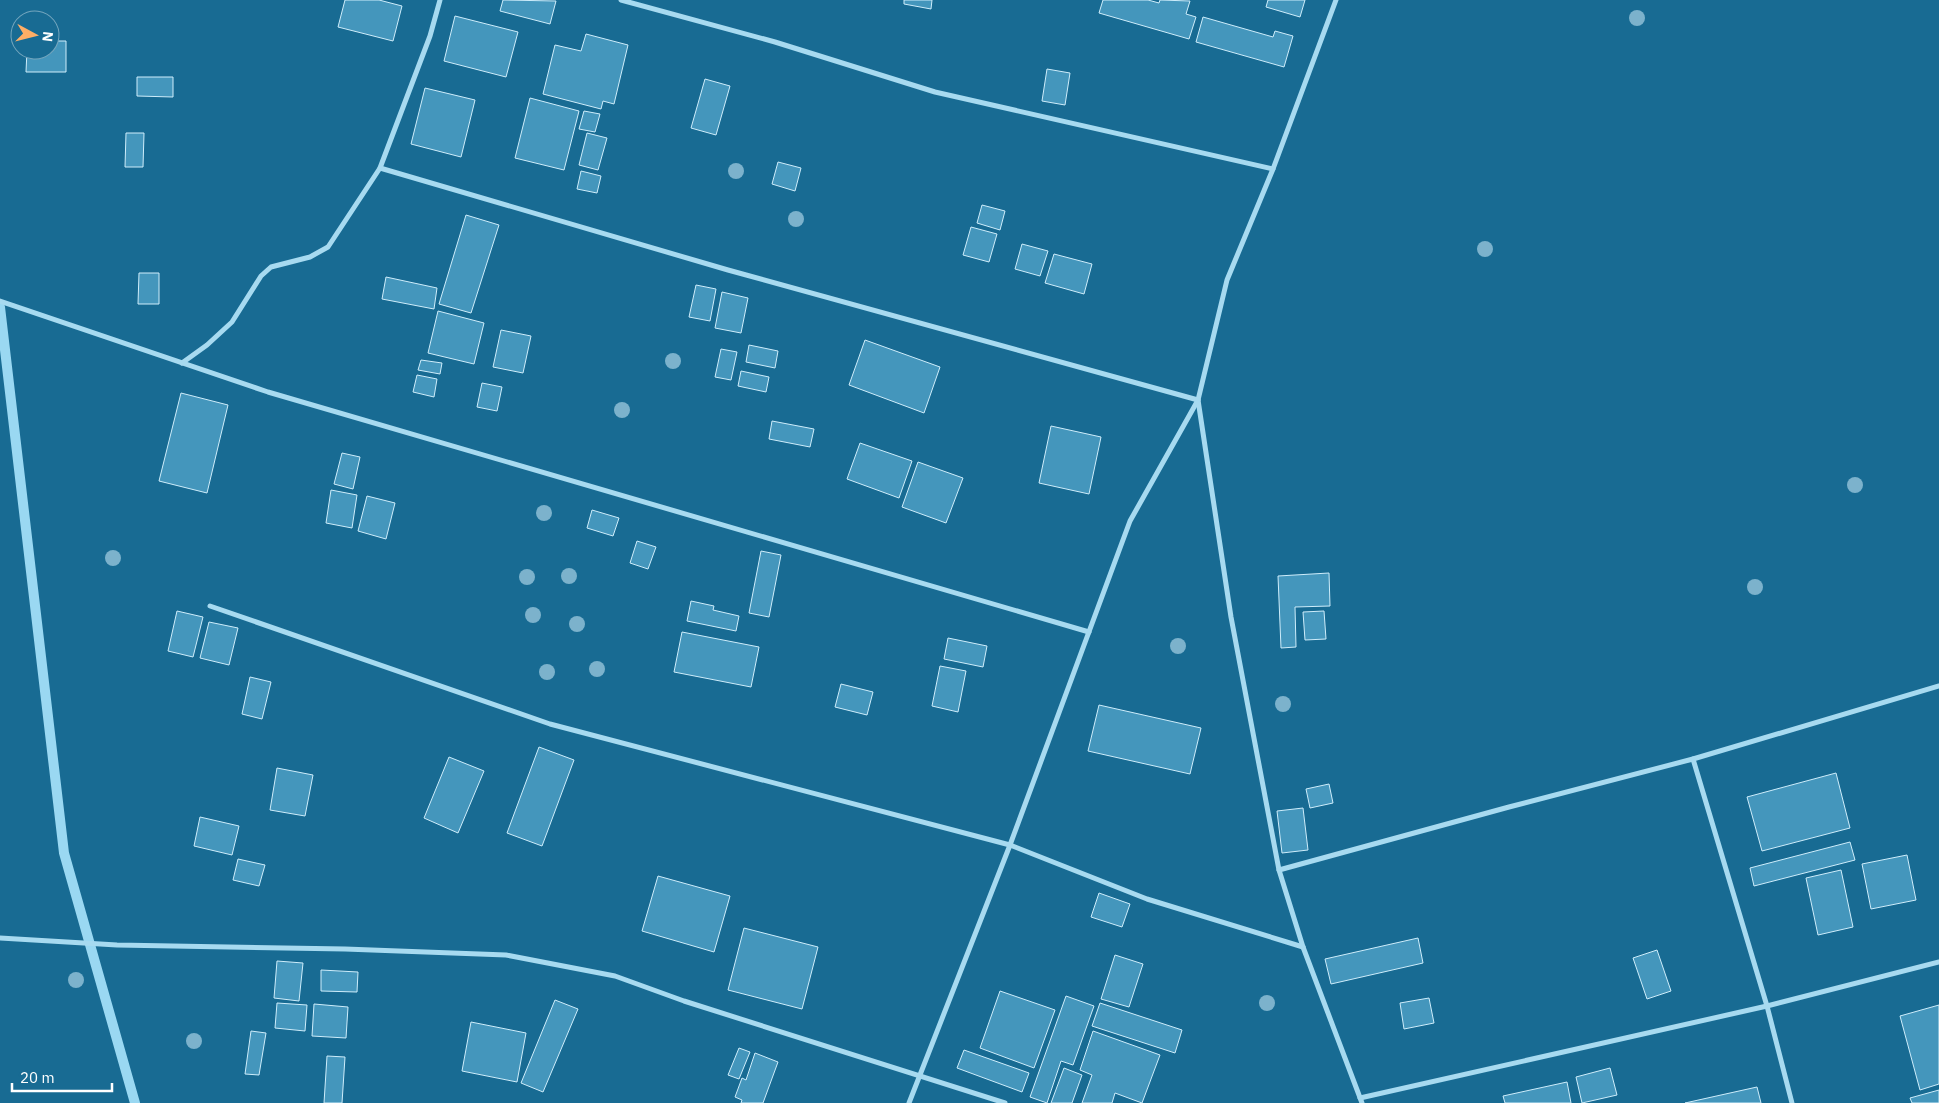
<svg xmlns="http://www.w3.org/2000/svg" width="1939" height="1103" viewBox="0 0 1939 1103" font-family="'IBM Plex Sans',sans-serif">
<rect width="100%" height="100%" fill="#186b93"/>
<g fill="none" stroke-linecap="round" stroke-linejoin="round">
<!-- stream -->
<polyline stroke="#9ad8f2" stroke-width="10" points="0,307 64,853 135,1103"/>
</g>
<!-- building -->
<g fill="#4496bc" stroke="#ceedfb">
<polygon points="345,0 379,0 402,6 393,41 338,27"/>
<polygon points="503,0 556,1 550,24 500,11"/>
<polygon points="904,0 932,0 931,9 904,4"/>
<polygon points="1103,0 1148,0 1159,3 1160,0 1190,1 1186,14 1196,17 1189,39 1099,13"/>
<polygon points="1268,0 1305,0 1300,17 1266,7"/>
<polygon points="455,16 518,32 506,77 444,61"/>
<polygon points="1203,17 1273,37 1275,31 1293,36 1284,67 1196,42"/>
<polygon points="586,34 628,45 614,104 603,101 601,109 543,94 555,45 581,51"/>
<polygon points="50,41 66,41 66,72 26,72 27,50 50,50"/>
<polygon points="1047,69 1070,73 1065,105 1042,101"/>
<polygon points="137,77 173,77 173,97 137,96"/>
<polygon points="705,79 730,86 716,135 691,128"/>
<polygon points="425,88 475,100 461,157 411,144"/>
<polygon points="530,98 579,111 564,170 515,158"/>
<polygon points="584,111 600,114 595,132 579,129"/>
<polygon points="126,133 144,133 143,167 125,167"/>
<polygon points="587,133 607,138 598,170 579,165"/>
<polygon points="778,162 801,168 795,191 772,184"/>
<polygon points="581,171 601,176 597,193 577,189"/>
<polygon points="982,205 1005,211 1000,230 977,223"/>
<polygon points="466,215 499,225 471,313 439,304"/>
<polygon points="971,227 997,234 989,262 963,255"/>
<polygon points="1022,244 1048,251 1040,276 1015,269"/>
<polygon points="1054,254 1092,264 1084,294 1045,283"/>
<polygon points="139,273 159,273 159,304 138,304"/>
<polygon points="386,277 437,288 434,309 382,299"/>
<polygon points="696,285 716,289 710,321 689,317"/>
<polygon points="722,292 748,298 741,333 715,328"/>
<polygon points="438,311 484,323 474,364 428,353"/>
<polygon points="501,330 531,336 523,373 493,367"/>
<polygon points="865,340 940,367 924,413 849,385"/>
<polygon points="749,345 778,351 775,368 746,362"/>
<polygon points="721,349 737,352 731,380 715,377"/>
<polygon points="421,360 442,363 440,374 418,370"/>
<polygon points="741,371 769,377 766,392 738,386"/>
<polygon points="417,375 437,379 434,397 413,392"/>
<polygon points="482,383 502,387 497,411 477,407"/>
<polygon points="181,393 228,405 207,493 159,481"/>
<polygon points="772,421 814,429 810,447 769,439"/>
<polygon points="1051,426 1101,437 1089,494 1039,483"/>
<polygon points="860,443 912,461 899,498 847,479"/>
<polygon points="342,453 360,457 353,489 334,484"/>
<polygon points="918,462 963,478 946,523 902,507"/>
<polygon points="331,490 357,495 352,528 326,523"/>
<polygon points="367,496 395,503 386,539 358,531"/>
<polygon points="592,510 619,518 613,536 587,528"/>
<polygon points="637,541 656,547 648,569 630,563"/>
<polygon points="761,551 781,555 769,617 749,613"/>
<polygon points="1329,573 1330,606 1295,607 1296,647 1281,648 1278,576"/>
<polygon points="691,601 714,606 713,610 739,616 736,631 687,621"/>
<polygon points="177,611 203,617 193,657 168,651"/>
<polygon points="1324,611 1326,639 1305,640 1303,612"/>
<polygon points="209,622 238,628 229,665 200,658"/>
<polygon points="682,632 759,647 751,687 674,672"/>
<polygon points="948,638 987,646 983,667 944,659"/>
<polygon points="940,666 966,671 958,712 932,706"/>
<polygon points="250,677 271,682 262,719 242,714"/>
<polygon points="841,684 873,692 867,715 835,707"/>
<polygon points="1099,705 1201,728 1190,774 1088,751"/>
<polygon points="539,747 574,760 542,846 507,833"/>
<polygon points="449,757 484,771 458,833 424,818"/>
<polygon points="277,768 313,775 305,816 270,810"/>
<polygon points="1836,773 1850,828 1762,851 1747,797"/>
<polygon points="1329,784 1333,803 1310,808 1306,789"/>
<polygon points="1303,808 1308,850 1282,853 1277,811"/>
<polygon points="200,817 239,826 232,855 194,846"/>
<polygon points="1850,842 1855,860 1754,886 1750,868"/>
<polygon points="1907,855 1916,900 1871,909 1862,864"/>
<polygon points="238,859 265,865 259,886 233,880"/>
<polygon points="1841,870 1853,927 1818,935 1806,878"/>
<polygon points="658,876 730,896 714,952 642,931"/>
<polygon points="1099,893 1130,904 1122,927 1091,917"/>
<polygon points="744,928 818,947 802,1009 728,990"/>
<polygon points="1418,938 1423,963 1331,984 1325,959"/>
<polygon points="1657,950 1671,991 1647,999 1633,958"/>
<polygon points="1115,955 1143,964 1129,1007 1101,999"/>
<polygon points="277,961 303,963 299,1001 274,998"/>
<polygon points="321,970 358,972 357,992 321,991"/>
<polygon points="1000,991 1055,1010 1034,1068 980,1048"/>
<polygon points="1066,996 1094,1006 1073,1065 1061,1061 1047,1103 1030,1097"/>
<polygon points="1429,998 1434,1023 1404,1029 1400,1003"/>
<polygon points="555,1000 578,1009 543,1092 521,1083"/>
<polygon points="277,1003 307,1005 305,1031 275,1028"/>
<polygon points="1100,1003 1182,1030 1175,1053 1092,1026"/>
<polygon points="314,1004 348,1007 346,1038 312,1036"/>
<polygon points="1939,1005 1939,1084 1920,1090 1900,1016"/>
<polygon points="471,1022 526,1033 517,1082 462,1071"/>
<polygon points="251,1031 266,1033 259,1075 245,1074"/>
<polygon points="1093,1031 1160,1055 1142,1103 1115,1093 1112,1103 1082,1103 1092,1075 1080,1070"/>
<polygon points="739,1048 750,1052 739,1079 728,1075"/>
<polygon points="964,1050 1029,1073 1022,1092 957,1068"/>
<polygon points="755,1053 778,1062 763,1103 741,1103 742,1100 735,1097 742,1078 746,1080"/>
<polygon points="327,1056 345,1057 342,1103 324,1103"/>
<polygon points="1064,1068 1082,1075 1072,1103 1051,1103"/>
<polygon points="1610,1068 1617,1095 1582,1103 1576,1077"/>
<polygon points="1567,1082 1571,1103 1505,1103 1503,1096"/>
<polygon points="1757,1087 1761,1103 1685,1103"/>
<polygon points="1939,1090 1939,1103 1912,1103 1910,1098"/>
</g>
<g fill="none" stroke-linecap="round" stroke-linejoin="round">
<!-- minor -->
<g stroke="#a7daf0" stroke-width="5">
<polyline points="621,0 775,42 935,92 1273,169"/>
<polyline points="380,168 728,270 1198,400"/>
<polyline points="0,301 268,392 1089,632"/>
<polyline points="182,363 207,345 232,322 261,276 271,267 310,257 328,247 380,168 430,36 440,0"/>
<polyline points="1198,400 1231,617 1279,870 1303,947 1362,1103"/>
<polyline points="210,606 550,724 1010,845 1147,899 1303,947"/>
<polyline points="1693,759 1767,1006 1792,1103"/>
<polyline points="1279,870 1509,807 1693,759 1939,686"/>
<polyline points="0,938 117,945 345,949 506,955 615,976 684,1001 1005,1103"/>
<polyline points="1360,1098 1767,1006 1939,962"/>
<polyline points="909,1103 1010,845 1130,521 1198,400 1227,280 1273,169 1336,0"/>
</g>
</g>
<!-- trees -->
<g fill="#7cb2cc">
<circle cx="1637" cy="18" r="8"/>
<circle cx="736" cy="171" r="8"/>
<circle cx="796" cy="219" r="8"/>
<circle cx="1485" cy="249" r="8"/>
<circle cx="673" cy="361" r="8"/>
<circle cx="622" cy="410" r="8"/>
<circle cx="1855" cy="485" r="8"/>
<circle cx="544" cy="513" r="8"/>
<circle cx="113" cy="558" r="8"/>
<circle cx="569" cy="576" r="8"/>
<circle cx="527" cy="577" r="8"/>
<circle cx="1755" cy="587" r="8"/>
<circle cx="533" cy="615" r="8"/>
<circle cx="577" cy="624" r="8"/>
<circle cx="1178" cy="646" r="8"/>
<circle cx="597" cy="669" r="8"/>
<circle cx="547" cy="672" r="8"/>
<circle cx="1283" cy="704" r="8"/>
<circle cx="76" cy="980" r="8"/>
<circle cx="1267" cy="1003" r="8"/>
<circle cx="194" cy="1041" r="8"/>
</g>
<!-- north arrow -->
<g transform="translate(35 35) rotate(97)"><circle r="24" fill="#186b93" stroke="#74a6be"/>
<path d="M0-4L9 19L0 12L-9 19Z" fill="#ffae66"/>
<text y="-8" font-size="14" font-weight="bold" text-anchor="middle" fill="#ffffff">N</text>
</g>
<!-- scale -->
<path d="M12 1083v8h100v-8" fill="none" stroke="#ffffff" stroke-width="2.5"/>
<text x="20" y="1083" font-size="15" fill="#ffffff" stroke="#186b93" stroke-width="4" paint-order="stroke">20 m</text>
</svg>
